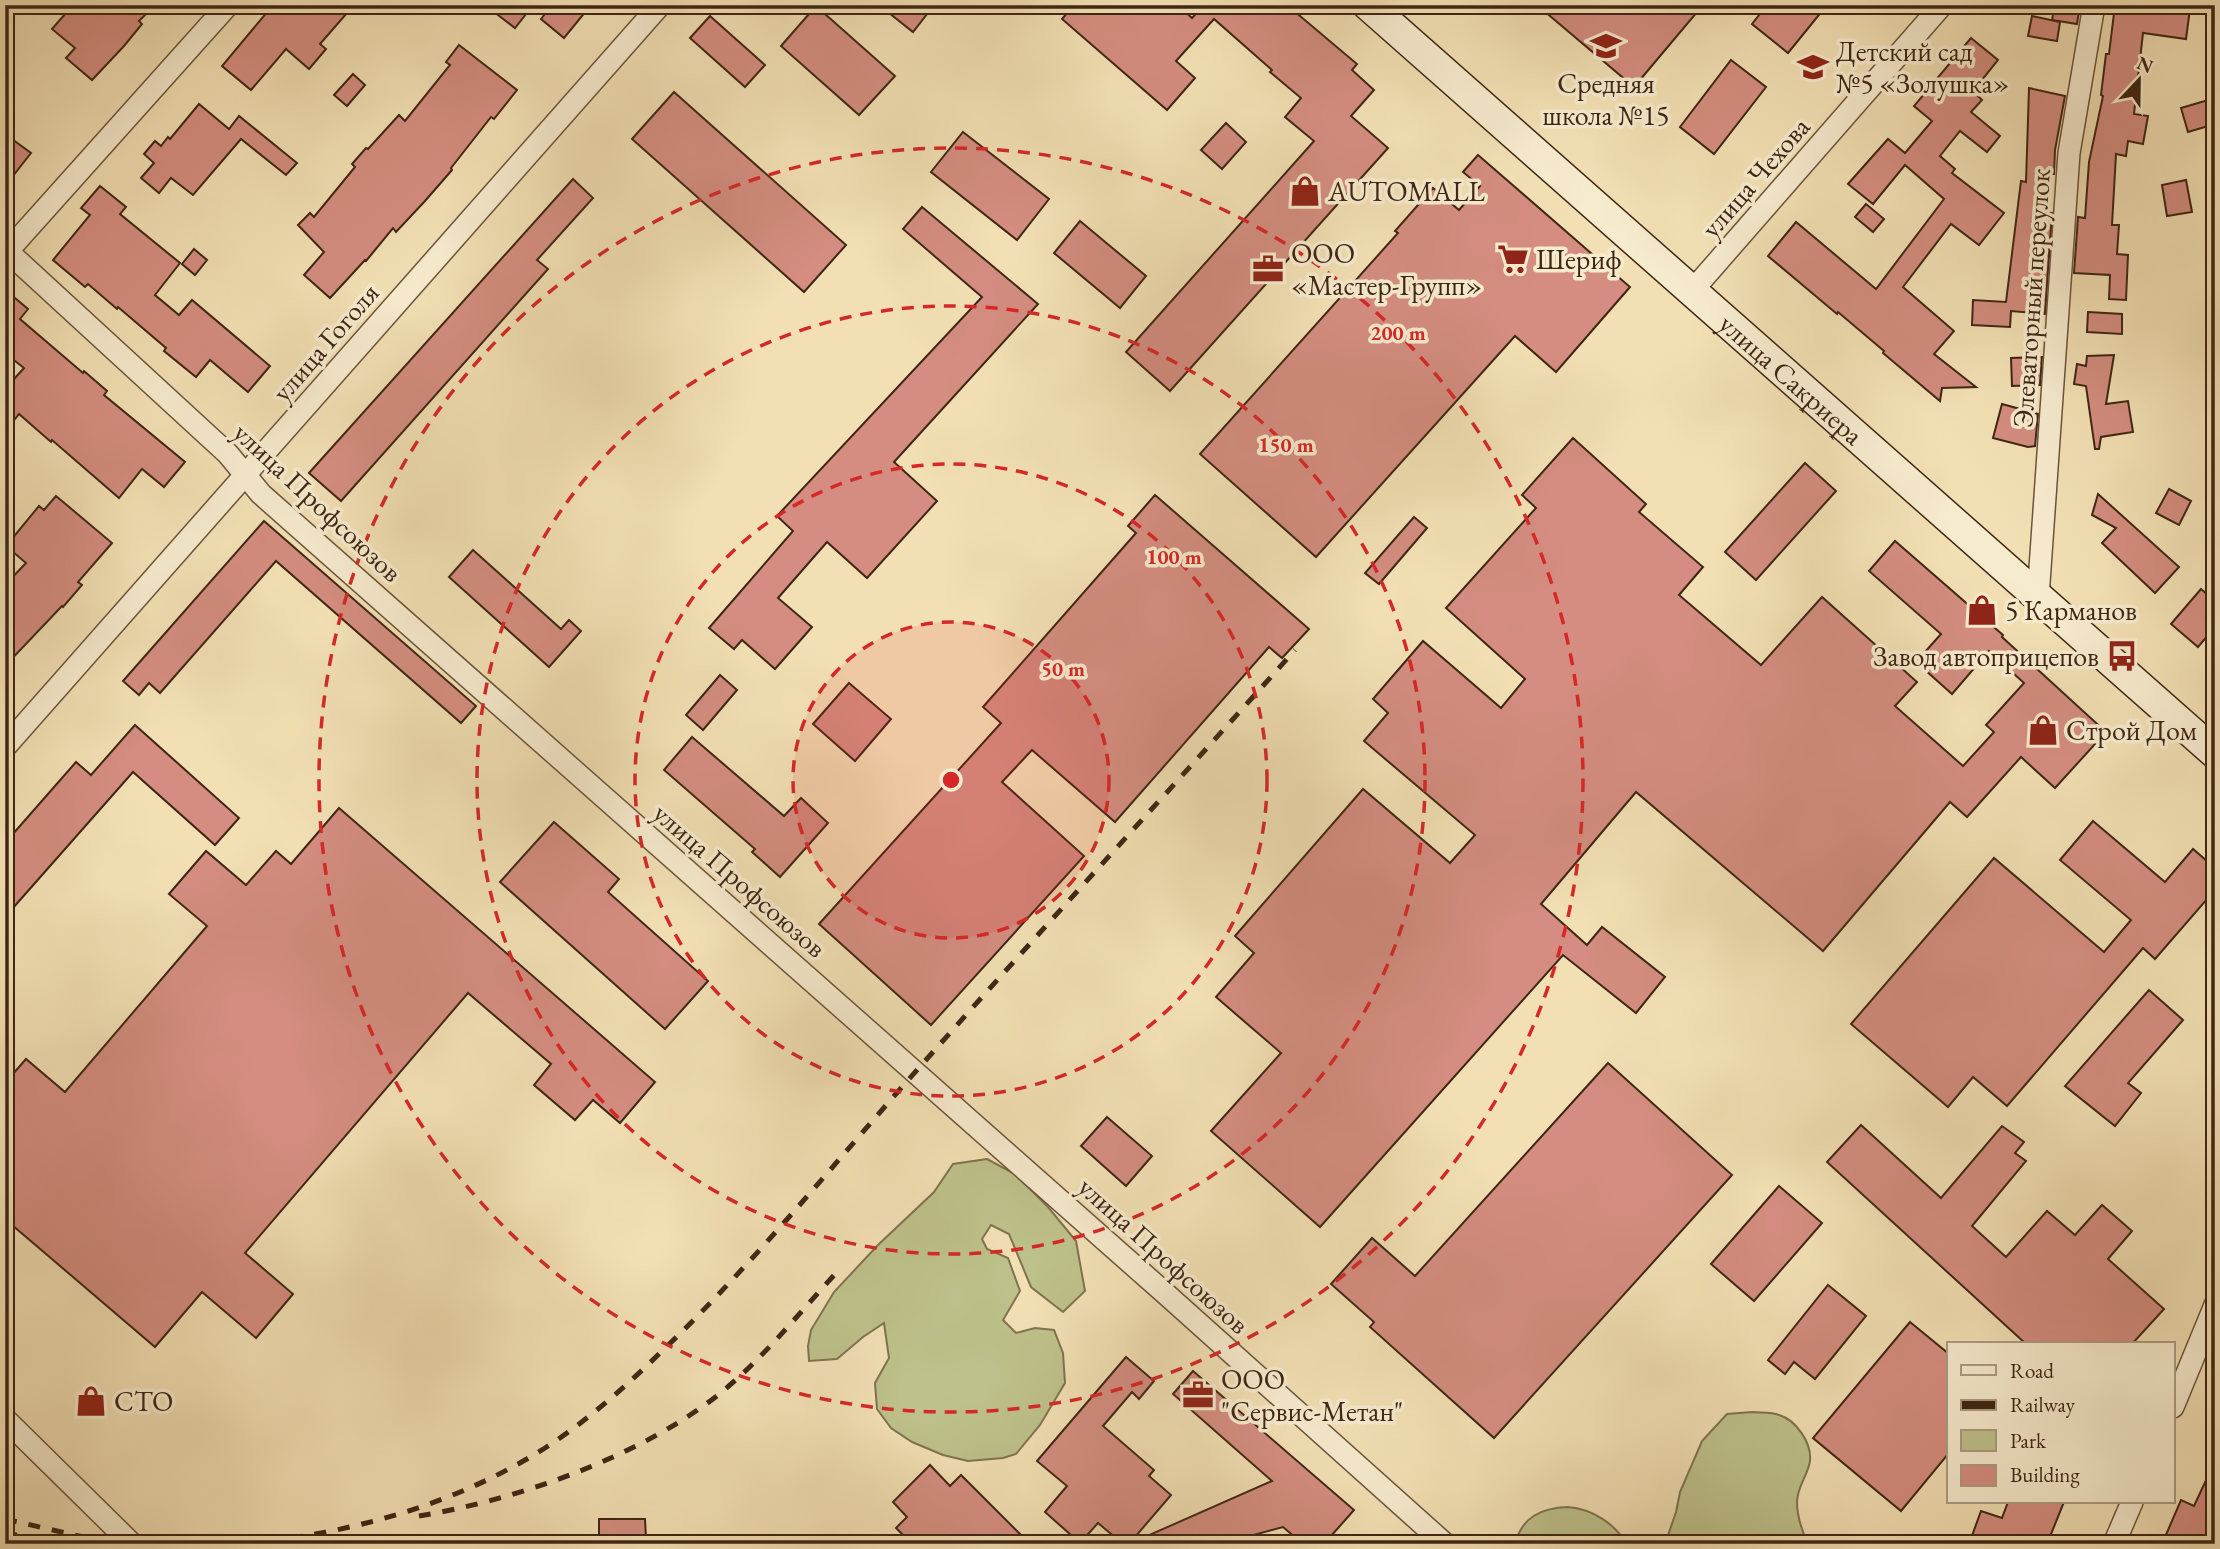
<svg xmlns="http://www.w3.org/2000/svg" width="2220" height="1549" viewBox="0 0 2220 1549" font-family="'EB Garamond',serif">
<rect width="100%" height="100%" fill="#f2e0b4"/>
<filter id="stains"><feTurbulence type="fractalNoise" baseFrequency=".00286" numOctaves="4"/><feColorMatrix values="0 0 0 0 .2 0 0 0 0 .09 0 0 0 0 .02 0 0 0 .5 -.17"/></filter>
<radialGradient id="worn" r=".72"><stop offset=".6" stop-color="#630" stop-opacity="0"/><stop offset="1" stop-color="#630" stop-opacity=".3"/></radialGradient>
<!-- green -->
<g fill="#bec18b" stroke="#7e7450" stroke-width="2">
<polygon points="987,1159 1015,1174 1048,1207 1076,1241 1085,1291 1063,1312 1031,1287 1009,1234 991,1225 982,1239 987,1249 1008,1258 1020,1291 1003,1320 1016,1333 1035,1328 1054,1330 1063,1353 1065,1383 1040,1425 1016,1454 1003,1458 968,1461 943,1455 912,1442 891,1428 877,1409 875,1383 889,1358 884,1323 863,1337 837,1359 809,1361 808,1346 811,1330 834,1292 878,1245 934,1192 953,1164"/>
<path d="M1752 1412C1760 1413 1771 1412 1779 1415 1796 1420 1812 1443 1810 1461 1808 1475 1797 1487 1797 1502 1797 1517 1802 1531 1808 1544H1665L1676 1512 1680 1492 1702 1441 1727 1414Z"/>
<path d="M1568 1507C1592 1509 1614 1523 1627 1544H1515C1522 1517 1541 1508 1568 1507Z"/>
</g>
<!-- building -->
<g fill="#d48d80" stroke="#3f2614" stroke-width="2">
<polygon points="73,5 155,5 139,21 142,24 124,46 92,80 66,58 75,48 52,29"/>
<polygon points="273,5 354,5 320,44 326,49 309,69 286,49 251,90 222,66"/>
<polygon points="485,5 533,5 515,28"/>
<polygon points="552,5 591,5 564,38 541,19"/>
<polygon points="879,5 934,5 913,32"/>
<polygon points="1074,5 1178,5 1192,18 1201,8 1199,5 1287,5 1357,64 1352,70 1374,90 1351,116 1388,148 1170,391 1126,352 1314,141 1285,117 1301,98 1270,72 1272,70 1214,19 1176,61 1195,78 1167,110 1062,19"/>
<polygon points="1537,5 1703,5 1634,87"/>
<polygon points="1767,5 1827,5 1788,53 1752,24"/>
<polygon points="2055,5 2080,5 2077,24 2052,20"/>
<polygon points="2115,5 2168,5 2190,9 2186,39 2143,33 2134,114 2148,116 2143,144 2128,141 2126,156 2116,154 2112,225 2119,225 2117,254 2128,255 2126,300 2109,299 2110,275 2074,273 2078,217 2085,218 2089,162 2103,96 2101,95 2106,54 2109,54"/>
<polygon points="816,6 895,76 859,115 781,46"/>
<polygon points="710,16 765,65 745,87 690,38"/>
<polygon points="2032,16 2060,22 2057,41 2028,36"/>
<polygon points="1971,38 1998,60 1973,91 1982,100 1971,112 2000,136 1987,152 1960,131 1940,156 1955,169 1952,173 2004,213 1979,245 1951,224 1903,287 1954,331 1934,354 1976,387 1942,388 1940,401 1883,353 1884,351 1838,312 1837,314 1768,256 1796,222 1876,289 1944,199 1905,165 1873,204 1848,184 1888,139 1905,153 1932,121 1914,106"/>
<polygon points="459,45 517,90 494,119 491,117 451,168 452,170 425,201 396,232 393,228 366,261 365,260 330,298 304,275 324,252 298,225 310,213 314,217 355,167 352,164 366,148 368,149 399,115 405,121 450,65 446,62"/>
<polygon points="1731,60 1766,87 1714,154 1680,127"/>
<polygon points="353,74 365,85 347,106 334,95"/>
<polygon points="2029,88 2065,96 2055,150 2054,174 2042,174 2037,211 2052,213 2045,314 2011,311 2010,327 1972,325 1973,300 2006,302 2021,181 2026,182"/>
<polygon points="674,92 846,245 804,292 632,139"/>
<polygon points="2215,98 2215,124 2188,132 2181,108"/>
<polygon points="199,104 229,129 239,116 297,163 286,175 241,139 193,195 171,178 159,193 141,178 154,163 144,154 155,141 161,146 168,137 170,139"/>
<polygon points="1226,123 1246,142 1222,169 1201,150"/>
<polygon points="963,132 1049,199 1017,240 931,172"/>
<polygon points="5,134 31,153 5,186"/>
<polygon points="1478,155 1630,287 1556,372 1515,336 1316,557 1200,454 1398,233 1395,231 1433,188 1459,210 1480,186 1463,172"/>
<polygon points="573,179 593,198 537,260 548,269 341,501 309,473"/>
<polygon points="2186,180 2192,212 2167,216 2162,185"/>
<polygon points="100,186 126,207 120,214 180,263 155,295 179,315 192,300 270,366 248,392 210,360 196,377 164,351 166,348 118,307 117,309 88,284 85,287 53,260 90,215 81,208"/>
<polygon points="1866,204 1884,219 1873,232 1855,217"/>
<polygon points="922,207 1038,304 894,462 937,501 867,578 827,542 778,598 812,627 775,669 742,640 734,649 709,628 793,531 777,516 982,297 903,229"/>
<polygon points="1080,221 1146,276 1120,308 1054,253"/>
<polygon points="194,249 207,260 195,275 182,264"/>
<polygon points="15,298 28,309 20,319 83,373 84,371 107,391 104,395 185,462 164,487 142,469 119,498 52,440 51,442 19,414 15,419 5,410 5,389 24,368 5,353 5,306 7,308"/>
<polygon points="2088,312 2122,314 2122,334 2087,332"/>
<polygon points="2114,355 2106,404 2128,401 2133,432 2101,437 2099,449 2095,449 2086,386 2074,384 2077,364 2086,366 2087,356"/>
<polygon points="2042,357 2040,385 2012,386 2011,358"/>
<polygon points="2002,404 2038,414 2035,446 2028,447 1993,438"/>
<polygon points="1573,438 1646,504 1639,512 1703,567 1679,595 1761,665 1822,597 1917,682 1895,706 1963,766 1994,732 1986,725 2024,683 1989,651 1952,694 1916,662 1941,634 1869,571 1895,541 2003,635 2002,637 2106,732 2055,788 2021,757 1967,817 1950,802 1823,951 1636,792 1541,904 1587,945 1602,927 1665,977 1636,1013 1563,955 1320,1227 1211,1131 1281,1053 1216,997 1254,953 1235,936 1363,789 1450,863 1475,835 1364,741 1388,713 1373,699 1423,641 1501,708 1525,679 1446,608 1536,508 1522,495"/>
<polygon points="1805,463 1836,491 1756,580 1725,552"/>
<polygon points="2169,489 2191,501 2179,525 2156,513"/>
<polygon points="2098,494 2179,567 2155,593 2102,543 2116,528 2092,515"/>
<polygon points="1155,495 1309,629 1282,658 1269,647 1115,822 1032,750 1002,782 1084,856 931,1025 819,924 1001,723 983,707 1136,533 1128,526"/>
<polygon points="56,496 112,543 78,582 82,585 63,607 62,606 5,666 5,585 26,563 6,546 39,506 44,510"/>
<polygon points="1414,517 1427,528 1379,584 1365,573"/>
<polygon points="264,521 476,706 461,723 276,561 160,693 149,683 139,695 123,681"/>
<polygon points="473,550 561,629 569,620 581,631 549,667 449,577"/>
<polygon points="2201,589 2215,601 2215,627 2198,647 2171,624"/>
<polygon points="720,675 737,690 703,730 686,715"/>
<polygon points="849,683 891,719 855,761 813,724"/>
<polygon points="135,725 239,818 215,845 133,772 5,917 5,843 76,762 91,775"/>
<polygon points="692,737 784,816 801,798 828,823 780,877 752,852 755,849 664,770"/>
<polygon points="339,808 655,1082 620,1123 593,1100 575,1120 534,1085 551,1064 468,993 245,1253 293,1294 256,1338 202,1292 155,1347 5,1219 5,1083 26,1059 65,1092 207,926 169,894 206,851 246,885 276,851 291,864"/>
<polygon points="2093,821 2165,882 2193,849 2215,868 2215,890 2155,959 2143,948 2007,1106 1973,1077 1948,1107 1851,1024 1994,858 2104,952 2131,920 2060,860"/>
<polygon points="554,822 619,879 608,892 708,981 665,1029 500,882"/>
<polygon points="2149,990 2183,1020 2128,1083 2141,1093 2115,1126 2065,1086"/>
<polygon points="1608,1063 1732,1175 1494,1438 1370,1327 1374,1322 1331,1284 1372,1238 1415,1276"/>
<polygon points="1107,1117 1152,1156 1126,1186 1081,1146"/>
<polygon points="1861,1125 1941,1198 2002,1126 2024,1142 2015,1153 2026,1161 1972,1226 2006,1257 2047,1211 2075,1235 2102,1205 2132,1231 2108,1259 2164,1309 2132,1344 2026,1344 1827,1162"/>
<polygon points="1779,1186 1822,1223 1754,1301 1711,1264"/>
<polygon points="1828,1285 1866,1316 1815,1379 1794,1362 1785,1374 1768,1360"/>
<polygon points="1910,1322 1949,1354 1949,1453 1901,1511 1813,1438"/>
<polygon points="1126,1357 1154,1381 1139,1399 1132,1392 1103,1426 1154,1470 1149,1476 1171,1495 1129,1544 1123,1544 1098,1523 1080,1543 1045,1512 1067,1486 1037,1461"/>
<polygon points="1193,1371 1354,1510 1324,1544 1303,1544 1283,1527 1220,1544 1129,1544 1272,1481 1173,1394"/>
<polygon points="2215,1461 2215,1544 2162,1544 2181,1500 2194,1506"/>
<polygon points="930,1465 950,1486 961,1475 1030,1544 912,1544 896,1528 907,1517 893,1502"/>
<polygon points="2008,1502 2064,1502 2047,1544 1969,1544 1981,1511 2002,1518"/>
<polygon points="599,1519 645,1519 646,1538 599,1539"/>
</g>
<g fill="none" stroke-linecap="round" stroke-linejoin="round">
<defs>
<g id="street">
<polyline points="5,249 228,454 261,494 1167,1295 1445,1544"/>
<polyline points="5,254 228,5"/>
<polyline points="1692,291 1942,5"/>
<polyline points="2038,597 2069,153 2094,5"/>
<polyline points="5,747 660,5"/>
<polyline points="2173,1407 2215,1305"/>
<polyline points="5,1419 132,1544"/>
<polyline points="2114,1544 2132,1502"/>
</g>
<g id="secondary">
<path id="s1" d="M1368 5 2215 753"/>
</g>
</defs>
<!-- street casing -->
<use href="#street" stroke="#6c543c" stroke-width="24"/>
<!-- secondary casing -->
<use href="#secondary" stroke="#3f2614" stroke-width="33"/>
<!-- street -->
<use href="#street" stroke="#f7ebce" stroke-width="21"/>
<!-- secondary -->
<use href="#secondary" stroke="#f7ebce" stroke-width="30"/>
<!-- rail -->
<g stroke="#3f2614" stroke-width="5" stroke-dasharray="12 12" stroke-linecap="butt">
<path d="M419 1516C517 1500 639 1457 718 1395 762 1360 799 1313 837 1272"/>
<polyline points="5,1519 83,1537 139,1544"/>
<polyline points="5,1533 67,1543"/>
<path d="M243 1544C349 1534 455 1505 545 1448 587 1421 625 1387 660 1353 745 1272 819 1182 895 1095 1027 945 1162 799 1295 650"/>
</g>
</g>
<!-- distance rings -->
<circle cx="951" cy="780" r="158" fill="#d62828" fill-opacity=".12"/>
<g fill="none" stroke="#d62828" stroke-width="3.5" stroke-dasharray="12 9">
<circle cx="951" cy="780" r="158"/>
<circle cx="951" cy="780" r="316"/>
<circle cx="951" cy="780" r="474"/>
<circle cx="951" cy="780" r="632"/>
</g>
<!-- icons -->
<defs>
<symbol id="school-bare" viewBox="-9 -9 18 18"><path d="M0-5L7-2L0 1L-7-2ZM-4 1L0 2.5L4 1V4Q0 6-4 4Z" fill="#8f2418" stroke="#f7ebce" stroke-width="2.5" paint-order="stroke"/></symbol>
<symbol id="shop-bare" viewBox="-9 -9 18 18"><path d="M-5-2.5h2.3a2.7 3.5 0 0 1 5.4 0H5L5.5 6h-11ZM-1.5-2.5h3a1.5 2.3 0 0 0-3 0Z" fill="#8f2418" stroke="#f7ebce" stroke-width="2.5" paint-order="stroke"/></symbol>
<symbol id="supermarket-bare" viewBox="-9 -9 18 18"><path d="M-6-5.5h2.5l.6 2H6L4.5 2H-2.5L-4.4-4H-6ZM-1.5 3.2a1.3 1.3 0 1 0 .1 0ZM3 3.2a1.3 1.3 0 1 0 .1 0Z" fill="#8f2418" stroke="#f7ebce" stroke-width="2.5" paint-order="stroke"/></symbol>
<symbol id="office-bare" viewBox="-9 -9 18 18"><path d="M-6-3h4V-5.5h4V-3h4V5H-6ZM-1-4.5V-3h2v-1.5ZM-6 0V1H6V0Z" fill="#8f2418" stroke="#f7ebce" stroke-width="2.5" paint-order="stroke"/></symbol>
<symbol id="bus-bare" viewBox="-9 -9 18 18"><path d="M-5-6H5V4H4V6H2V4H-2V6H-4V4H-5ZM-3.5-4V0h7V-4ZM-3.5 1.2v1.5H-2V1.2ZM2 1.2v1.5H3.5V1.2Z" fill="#8f2418" stroke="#f7ebce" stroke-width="2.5" paint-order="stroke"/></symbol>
</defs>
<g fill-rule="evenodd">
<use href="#school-bare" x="1584" y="24" width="44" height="44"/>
<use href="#school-bare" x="1791" y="45" width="44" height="44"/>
<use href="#shop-bare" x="1283" y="169" width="44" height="44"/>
<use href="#supermarket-bare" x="1491" y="237" width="44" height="44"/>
<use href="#office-bare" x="1246" y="247" width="44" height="44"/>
<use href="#shop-bare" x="1960" y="588" width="44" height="44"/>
<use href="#bus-bare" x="2100" y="634" width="44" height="44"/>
<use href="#shop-bare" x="2021" y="708" width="44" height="44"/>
<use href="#office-bare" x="1176" y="1373" width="44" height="44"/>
<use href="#shop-bare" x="69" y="1379" width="44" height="44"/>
</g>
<g text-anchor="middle" stroke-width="7" stroke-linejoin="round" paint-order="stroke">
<!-- poi labels -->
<g font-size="28" fill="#3f2614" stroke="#f7ebce" text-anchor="start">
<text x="1836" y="61">Детский сад<tspan x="1836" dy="32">№5 «Золушка»</tspan></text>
<text x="1606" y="93" text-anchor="middle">Средняя<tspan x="1606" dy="32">школа №15</tspan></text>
<text x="1328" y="201">AUTOMALL</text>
<text x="1291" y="263">ООО<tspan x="1291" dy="32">«Мастер-Групп»</tspan></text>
<text x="1536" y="269">Шериф</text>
<text x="2005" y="620">5 Карманов</text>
<text x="2099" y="666" text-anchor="end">Завод автоприцепов</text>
<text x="2066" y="740">Строй Дом</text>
<text x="1221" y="1389">ООО<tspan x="1221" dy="32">"Сервис-Метан"</tspan></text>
<text x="114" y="1411">СТО</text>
</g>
<!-- street labels -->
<g font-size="28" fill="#3f2614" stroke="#f7ebce">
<text transform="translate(1755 177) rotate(-49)" y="10">улица Чехова</text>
<text transform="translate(2031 298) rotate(-86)" y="10">Элеваторный переулок</text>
<text transform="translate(325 342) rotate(-49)" y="10">улица Гоголя</text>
<text dy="10" stroke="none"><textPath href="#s1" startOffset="565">улица Сакриера</textPath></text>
<text transform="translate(318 502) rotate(43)" y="10">улица Профсоюзов</text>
<text transform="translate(740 880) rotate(41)" y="10">улица Профсоюзов</text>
<text transform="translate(1164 1255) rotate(42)" y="10">улица Профсоюзов</text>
</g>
</g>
<circle cx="951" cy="780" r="10" fill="#d62828" stroke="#f7ebce" stroke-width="3.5"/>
<g font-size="21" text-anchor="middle" font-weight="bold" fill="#d62828" stroke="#f7ebce" stroke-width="7" stroke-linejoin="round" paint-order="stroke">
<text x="1398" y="340">200 m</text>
<text x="1286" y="452">150 m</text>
<text x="1174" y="564">100 m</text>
<text x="1063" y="676">50 m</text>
</g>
<!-- margin -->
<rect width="2220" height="1549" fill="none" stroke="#f2e0b4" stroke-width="28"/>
<rect x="7" y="7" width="2206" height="1535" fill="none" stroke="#3f2614" stroke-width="3.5"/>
<rect x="14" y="14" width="2192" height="1521" fill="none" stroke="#3f2614" stroke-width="2"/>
<!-- legend -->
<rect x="1947" y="1342" width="228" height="161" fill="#f7ebce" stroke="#ad9c84" stroke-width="2"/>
<rect x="1961" y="1365" width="35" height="10" fill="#f7ebce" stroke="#ad9c84" stroke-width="2"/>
<text x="2010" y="1378" font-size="21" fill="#3f2614">Road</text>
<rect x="1961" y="1400" width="35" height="10" fill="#3f2614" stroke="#ad9c84" stroke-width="2"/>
<text x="2010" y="1412" font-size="21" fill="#3f2614">Railway</text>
<rect x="1961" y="1430" width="35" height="21" fill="#bec18b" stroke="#ad9c84" stroke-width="2"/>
<text x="2010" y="1448" font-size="21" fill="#3f2614">Park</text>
<rect x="1961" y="1465" width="35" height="21" fill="#d48d80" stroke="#ad9c84" stroke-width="2"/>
<text x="2010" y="1482" font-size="21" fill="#3f2614">Building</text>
<!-- north arrow -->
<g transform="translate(2139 80) rotate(22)" stroke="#f7ebce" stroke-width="5" paint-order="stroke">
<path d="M0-5L12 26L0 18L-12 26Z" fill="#3f2614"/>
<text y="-10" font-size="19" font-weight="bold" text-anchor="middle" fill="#3f2614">N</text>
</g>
<rect width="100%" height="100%" filter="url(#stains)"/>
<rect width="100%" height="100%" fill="url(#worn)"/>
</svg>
